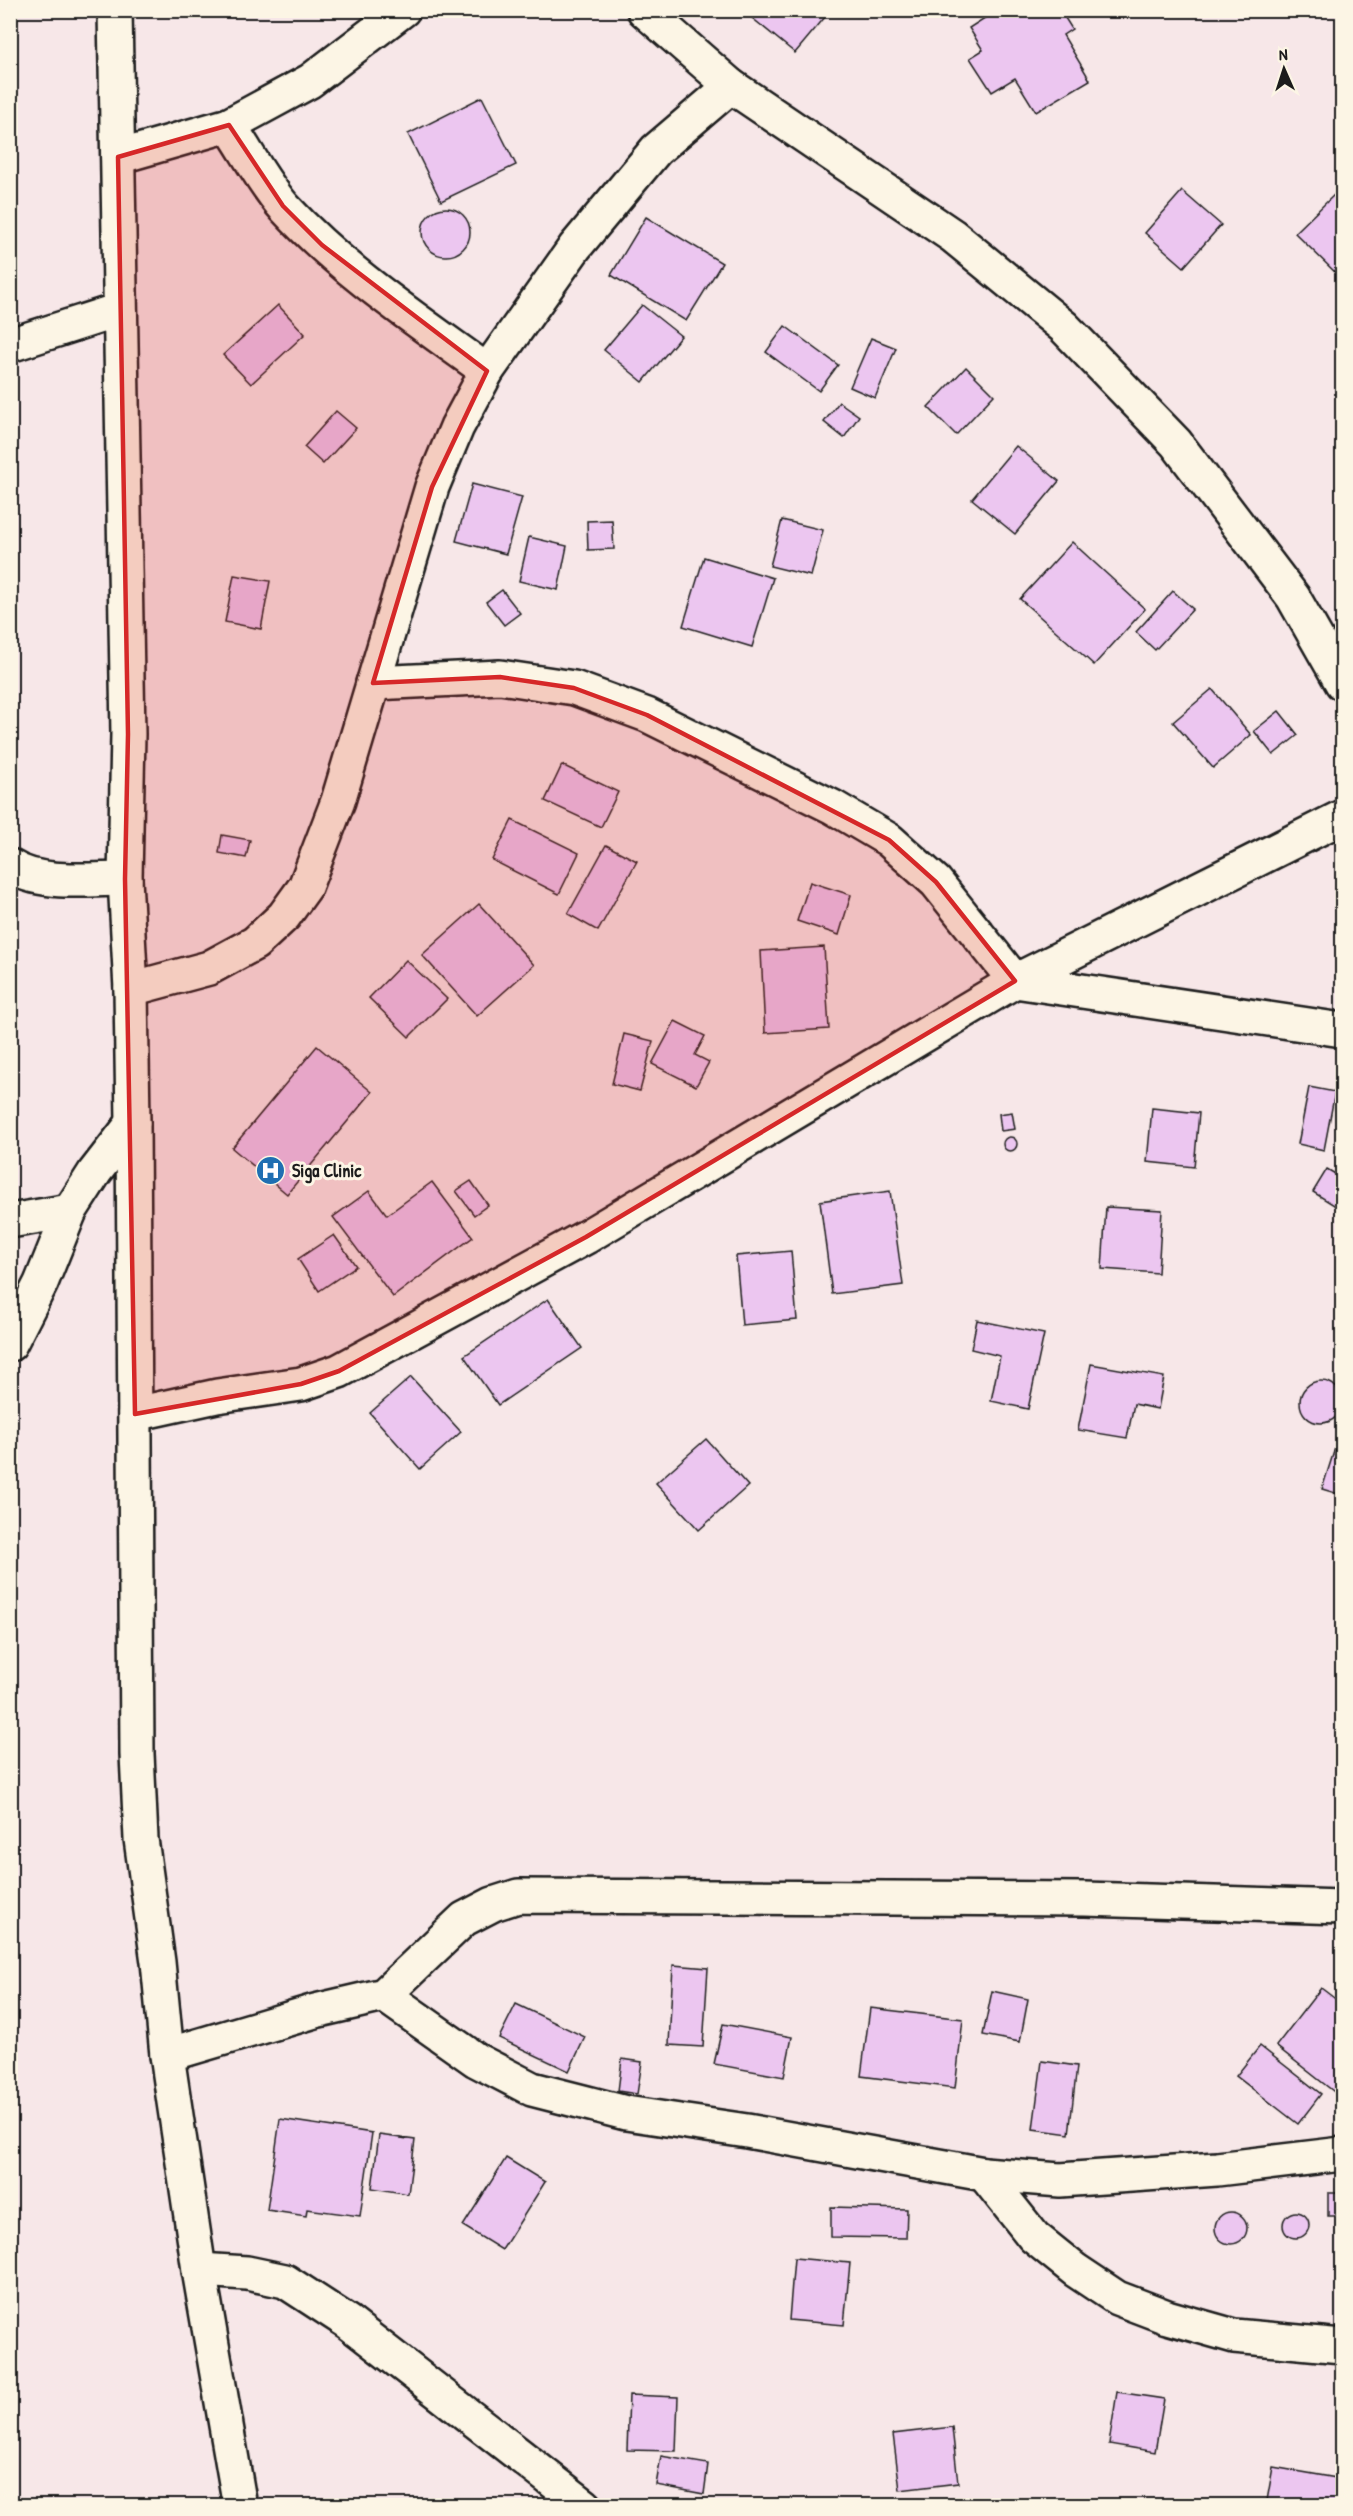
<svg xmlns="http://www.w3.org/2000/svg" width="1353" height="2516" viewBox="0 0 1353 2516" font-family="'Patrick Hand',sans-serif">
<rect width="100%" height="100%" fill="#f7e7e8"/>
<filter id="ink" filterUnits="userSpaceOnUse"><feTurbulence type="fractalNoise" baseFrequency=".0167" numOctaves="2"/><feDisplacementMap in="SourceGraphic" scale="12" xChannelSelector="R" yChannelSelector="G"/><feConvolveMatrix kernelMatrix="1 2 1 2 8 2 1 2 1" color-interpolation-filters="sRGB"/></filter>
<g filter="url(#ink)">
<!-- building -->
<g fill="#ecc6f0" stroke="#1c1c1c" stroke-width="1.5">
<polygon points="756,10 831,10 795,53 751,17"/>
<polygon points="997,10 1060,10 1072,29 1063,35 1090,80 1036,112 1015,78 992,92 970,58 983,50 969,28"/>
<polygon points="482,97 516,165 441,201 408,134"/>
<polygon points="1182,191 1221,225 1184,267 1145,233"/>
<polygon points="1337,192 1342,197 1341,278 1295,233"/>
<circle cx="446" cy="232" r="24"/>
<polygon points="646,217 722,263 686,321 611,275"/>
<polygon points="278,305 305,334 251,384 223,355"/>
<polygon points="642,305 681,336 643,382 604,350"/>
<polygon points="785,326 838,365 819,391 766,352"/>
<polygon points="871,338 896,348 875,398 850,387"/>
<polygon points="966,367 994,395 956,435 928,407"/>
<polygon points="839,402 859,416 844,438 824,422"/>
<polygon points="336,411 356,428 323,464 304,447"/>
<polygon points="1016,446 1059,481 1015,534 972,499"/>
<polygon points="472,484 522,497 506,554 456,541"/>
<polygon points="612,520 614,549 588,550 587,521"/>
<polygon points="782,520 823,530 811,576 770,566"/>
<polygon points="529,537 567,546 558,590 519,581"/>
<polygon points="1072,542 1145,609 1094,665 1020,599"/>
<polygon points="704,557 773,578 752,647 683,626"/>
<polygon points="234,575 270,581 261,629 225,622"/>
<polygon points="502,590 520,613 504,625 486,602"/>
<polygon points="1173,591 1193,609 1155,650 1136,632"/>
<polygon points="1212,689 1251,735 1213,768 1173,722"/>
<polygon points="1279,711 1298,735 1273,755 1254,731"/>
<polygon points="562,765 618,792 601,827 545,801"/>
<polygon points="512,820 579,853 559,894 492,860"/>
<polygon points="222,835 250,840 246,858 219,853"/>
<polygon points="606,845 637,861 598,931 568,914"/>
<polygon points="810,882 851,895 839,935 797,921"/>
<polygon points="479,904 534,965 477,1016 422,955"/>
<polygon points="824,947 829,1029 765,1033 761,951"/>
<polygon points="406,960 447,999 409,1037 369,998"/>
<polygon points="675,1021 705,1036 695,1055 709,1062 696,1086 652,1064"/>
<polygon points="624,1034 653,1041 640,1091 612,1084"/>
<polygon points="317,1046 372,1092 287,1194 232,1148"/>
<polygon points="1309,1087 1335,1092 1324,1150 1298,1144"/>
<polygon points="1152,1108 1199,1113 1194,1167 1147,1162"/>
<polygon points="1012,1112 1015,1129 1001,1131 999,1114"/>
<circle cx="1010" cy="1144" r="7"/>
<polygon points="1327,1169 1342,1178 1342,1210 1313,1192"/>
<polygon points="471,1181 488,1205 474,1215 456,1191"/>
<polygon points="432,1182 473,1237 393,1297 333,1217 369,1191 387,1215"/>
<polygon points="890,1191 903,1285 832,1294 820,1201"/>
<polygon points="1106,1207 1162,1210 1158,1273 1102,1269"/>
<polygon points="334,1235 356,1266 319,1291 298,1259"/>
<polygon points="791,1251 797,1320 742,1325 736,1256"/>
<polygon points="548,1299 582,1348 498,1405 464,1356"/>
<polygon points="977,1320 1044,1334 1028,1409 991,1401 1000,1356 971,1349"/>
<polygon points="1091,1364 1164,1377 1158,1409 1134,1404 1127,1438 1078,1430"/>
<polygon points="411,1377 461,1432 420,1469 370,1413"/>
<circle cx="1321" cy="1402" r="21"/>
<polygon points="706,1439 748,1486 699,1530 656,1483"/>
<polygon points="1336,1445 1342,1447 1342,1495 1322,1489"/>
<polygon points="673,1965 708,1968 703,2047 669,2045"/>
<polygon points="1321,1988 1342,2004 1342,2098 1276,2046"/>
<polygon points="992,1991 1028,1999 1020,2042 983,2035"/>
<polygon points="516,2004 585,2037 569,2071 499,2038"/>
<polygon points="870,2008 963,2019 955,2088 861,2076"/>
<polygon points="723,2024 792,2037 784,2077 714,2064"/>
<polygon points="1260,2046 1321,2094 1298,2124 1236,2076"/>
<polygon points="622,2059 642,2062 637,2094 618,2091"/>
<polygon points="1042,2061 1077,2066 1069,2134 1033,2129"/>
<polygon points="280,2119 372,2133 360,2216 307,2209 306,2216 267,2210"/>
<polygon points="379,2135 415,2140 408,2194 372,2188"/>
<polygon points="506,2158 545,2182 502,2250 463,2226"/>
<rect x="1328" y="2193" width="14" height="23"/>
<polygon points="831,2207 907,2209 906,2238 831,2237"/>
<circle cx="1231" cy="2228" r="16"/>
<circle cx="1296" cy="2225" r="13"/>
<polygon points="794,2258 850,2263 844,2325 789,2320"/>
<polygon points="1117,2392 1164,2399 1155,2452 1109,2444"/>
<polygon points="629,2395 678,2397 676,2451 627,2450"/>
<polygon points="952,2427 958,2483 900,2490 893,2434"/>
<polygon points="661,2456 708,2464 704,2494 656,2485"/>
<polygon points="1273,2467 1342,2479 1341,2506 1266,2506"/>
</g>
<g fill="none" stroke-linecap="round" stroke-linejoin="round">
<defs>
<g id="minor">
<polyline points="115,10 128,734 125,879 131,989 133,1123 137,1754 141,1839 158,1962 167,2055 199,2270 240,2506"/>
<polyline points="644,10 731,86 953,236 1064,327 1176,443 1293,597 1342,683"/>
<path d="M229 125C246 150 265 186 285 208 344 272 417 320 487 371"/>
<polyline points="118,157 229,125 310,81 403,10"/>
<polyline points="10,345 119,310"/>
<polyline points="373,683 500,677 574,688 647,715 833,807 889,840 936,882 1015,981 1342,1030"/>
<path d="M10 866C40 886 91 879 125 879"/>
<polyline points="131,989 209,968 255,943 284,916 305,887 338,801 432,487 457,427 487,371 575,247 656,150 731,86"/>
<polyline points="10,1221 70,1211"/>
<polyline points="10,1344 41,1283 70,1211 95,1172 133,1123"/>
<polyline points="135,1414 217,1396 301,1384 339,1371 586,1237 1015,981 1342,817"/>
<polyline points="384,1995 476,2060 532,2089 626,2113 747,2131 984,2174 1060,2180 1217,2169 1342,2154"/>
<polyline points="167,2055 315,2011 384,1995 464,1919 493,1904 518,1896 1085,1899 1342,1907"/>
<polyline points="984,2174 1034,2237 1075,2270 1117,2298 1167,2317 1234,2336 1342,2346"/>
<polyline points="199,2270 247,2273 285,2281 348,2322 585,2506"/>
</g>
</defs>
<!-- minor casing -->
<use href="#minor" stroke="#1c1c1c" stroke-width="38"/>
<!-- minor -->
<use href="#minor" stroke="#fcf5e5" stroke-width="33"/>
</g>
</g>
<!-- marked area -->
<path fill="#d62828" fill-opacity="0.2" stroke="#d62828" stroke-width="4.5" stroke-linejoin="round" d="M229 125 283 206 322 245 487 371 432 487 373 683 500 677 574 688 647 715 889 840 936 882 1015 981 586 1237 339 1371 301 1384 135 1414 125 879 128 734 118 157Z"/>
<!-- icons -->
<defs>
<symbol id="hospital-disc" viewBox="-11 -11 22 22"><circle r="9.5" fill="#1f6fb2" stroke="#fcf5e5"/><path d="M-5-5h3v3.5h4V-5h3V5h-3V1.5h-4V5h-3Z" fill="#fff"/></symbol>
</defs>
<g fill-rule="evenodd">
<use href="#hospital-disc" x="254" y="1154" width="33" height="33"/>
</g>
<g text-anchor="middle" stroke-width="6" stroke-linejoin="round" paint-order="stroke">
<!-- poi labels -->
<g font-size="18" font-weight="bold" fill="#1c1c1c" stroke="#fcf5e5" text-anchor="start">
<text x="292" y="1177">Siga Clinic</text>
</g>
</g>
<!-- margin -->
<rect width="1353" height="2516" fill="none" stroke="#fcf5e5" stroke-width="36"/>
<rect x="18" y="18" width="1317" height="2480" fill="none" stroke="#1c1c1c" stroke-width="2" filter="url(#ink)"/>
<!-- north arrow -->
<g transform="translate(1284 69) rotate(357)" stroke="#fcf5e5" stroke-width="4.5" paint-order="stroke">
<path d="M0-4.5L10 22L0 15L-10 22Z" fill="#1c1c1c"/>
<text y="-9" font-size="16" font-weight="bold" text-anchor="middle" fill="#1c1c1c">N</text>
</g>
</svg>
